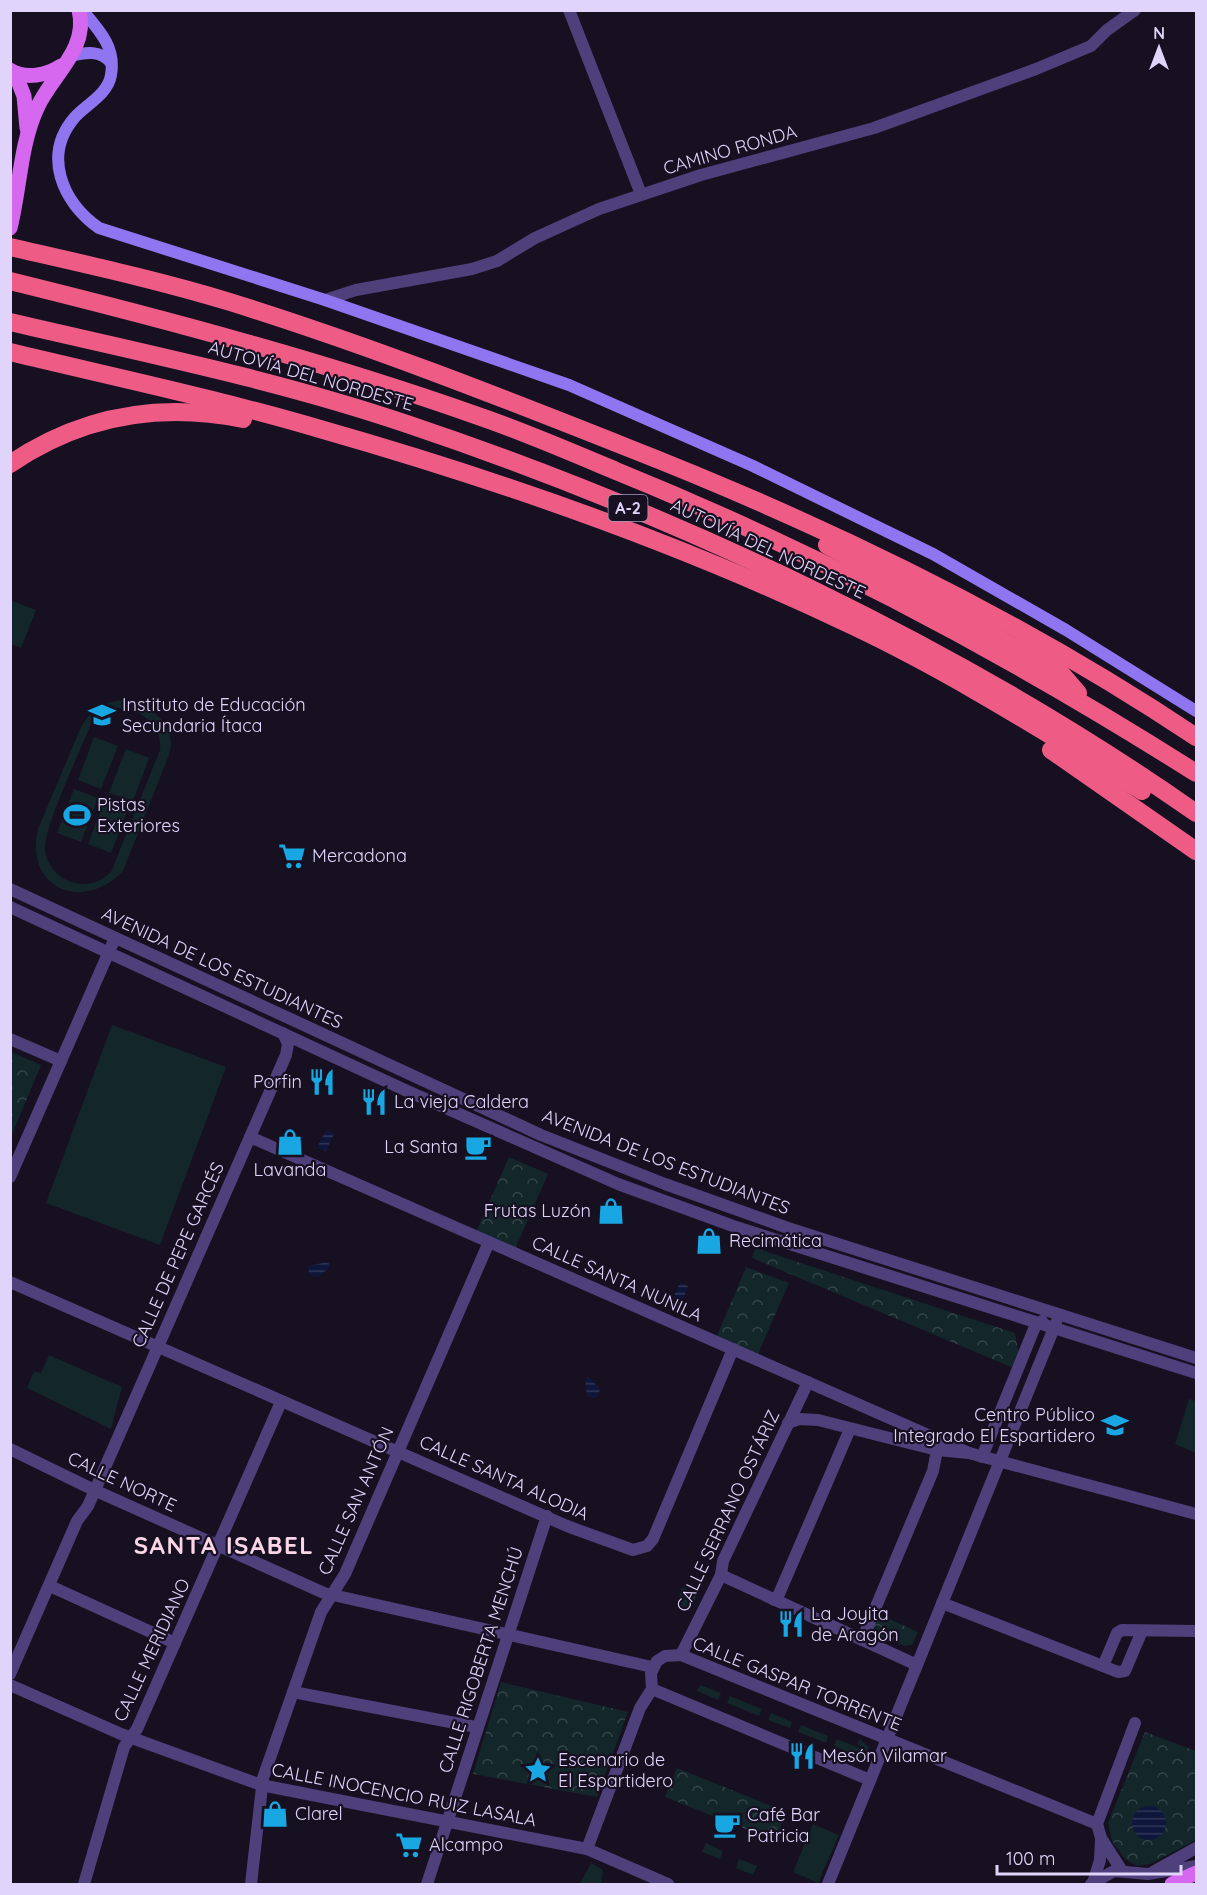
<svg xmlns="http://www.w3.org/2000/svg" width="1207" height="1895" viewBox="0 0 1207 1895" font-family="Quicksand,sans-serif">
<defs>
<pattern id="forest-crowns" width="20" height="18" patternUnits="userSpaceOnUse" patternTransform="scale(1.5)"><rect width="20" height="18" fill="#13262a"/><path d="M2 6a3 3 0 1 1 6 0M12 15a3 3 0 1 1 6 0" fill="none" stroke="#35454a"/></pattern>
<pattern id="water-rules" width="6" height="5" patternUnits="userSpaceOnUse" patternTransform="scale(1.5)"><rect width="6" height="5" fill="#0f163b"/><path d="M0 2.5h6" fill="none" stroke="#323758"/></pattern>
</defs>
<rect width="100%" height="100%" fill="#161021"/>
<!-- green -->
<g fill="#13262a" fill-rule="evenodd">
<polygon points="10,600 36,610 21,648 11,644"/>
<path d="M130 700C154 708 178 727 169 755L123 871C83 913 24 889 38 829L81 727C93 707 106 700 130 700ZM118 708C140 708 163 726 160 750L111 872C99 883 85 888 69 881 57 877 45 862 45 849 44 827 81 749 91 724L101 715Z"/>
<polygon points="94,737 118,746 101,789 78,780"/>
<polygon points="126,749 149,758 133,801 109,793"/>
<polygon points="74,789 98,798 81,842 57,833"/>
<polygon points="105,800 128,809 111,853 88,844"/>
<polygon points="112,1025 226,1067 160,1245 46,1203"/>
<polygon points="49,1355 122,1387 111,1429 27,1388 34,1371 41,1373"/>
<polygon points="1189,1399 1196,1401 1196,1453 1175,1444"/>
<polygon points="700,1685 721,1693 718,1700 697,1691"/>
<polygon points="730,1696 762,1709 759,1716 727,1703"/>
<polygon points="771,1713 792,1722 790,1728 768,1720"/>
<polygon points="801,1725 828,1736 826,1743 798,1732"/>
<polygon points="837,1739 862,1749 863,1747 857,1744 860,1739 869,1747 865,1759 834,1746"/>
<polygon points="813,1824 839,1835 818,1883 793,1872"/>
<polygon points="706,1843 723,1851 720,1859 702,1852"/>
<polygon points="739,1859 757,1866 753,1875 736,1868"/>
<polygon points="591,1863 603,1870 601,1884 580,1884"/>
</g>
<!-- forest -->
<g fill="url(#forest-crowns)">
<polygon points="11,1052 41,1065 11,1137"/>
<polygon points="509,1157 548,1174 515,1249 476,1232"/>
<polygon points="755,1248 1015,1333 1020,1363 1011,1367 752,1258"/>
<polygon points="746,1267 789,1283 758,1354 717,1336"/>
<polygon points="682,1587 697,1594 688,1612 676,1606"/>
<polygon points="878,1614 918,1632 912,1645 904,1646 871,1632"/>
<polygon points="501,1682 628,1712 597,1797 473,1774"/>
<polygon points="1145,1732 1196,1751 1196,1840 1150,1864 1137,1866 1125,1859 1112,1841 1108,1823"/>
<polygon points="677,1768 786,1812 775,1841 665,1797"/>
</g>
<!-- water -->
<g fill="url(#water-rules)">
<polygon points="326,1130 334,1134 326,1151 317,1148"/>
<polygon points="328,1262 330,1267 318,1277 309,1274 308,1266"/>
<polygon points="680,1283 688,1286 682,1302 673,1298"/>
<polygon points="588,1377 600,1389 598,1396 593,1398 587,1396 585,1379"/>
<circle cx="1149" cy="1823" r="17"/>
</g>
<g fill="none" stroke-linecap="round" stroke-linejoin="round">
<!-- street -->
<g stroke="#4d407b" stroke-width="12">
<polyline points="569,10 641,194"/>
<polyline points="325,300 356,290 472,269 497,261 535,238 599,209 701,175 874,128 1036,69 1091,46 1107,30 1135,10"/>
<polyline points="10,889 541,1135 665,1184 788,1228 1196,1358"/>
<polyline points="10,907 405,1090 618,1184 733,1226 1196,1373"/>
<polyline points="10,1039 61,1061"/>
<polyline points="250,1137 969,1453"/>
<polyline points="10,1177 115,938"/>
<polyline points="10,1282 567,1526 633,1550 647,1546 653,1539 733,1349"/>
<polyline points="788,1423 799,1419 818,1420 937,1450 969,1453 1196,1514"/>
<polyline points="10,1449 94,1490 324,1593 652,1667"/>
<polyline points="982,1457 1036,1324 1042,1321"/>
<polyline points="721,1575 917,1665"/>
<polyline points="50,1586 175,1643"/>
<polyline points="774,1600 779,1594 850,1429"/>
<polyline points="942,1603 1118,1672 1125,1671 1142,1631"/>
<polyline points="862,1640 933,1471 937,1450"/>
<polyline points="681,1655 721,1575 723,1561 808,1382"/>
<polyline points="1103,1666 1117,1633 1122,1630 1196,1631"/>
<polyline points="10,1674 77,1521 88,1506 286,1055 288,1044 283,1033"/>
<polyline points="10,1685 121,1734 261,1785 587,1849 668,1884"/>
<polyline points="652,1689 651,1673 657,1661 665,1656 681,1655 1097,1824"/>
<polyline points="652,1689 870,1780"/>
<polyline points="293,1692 471,1726"/>
<polyline points="587,1849 640,1708 652,1689"/>
<polyline points="1122,1871 1101,1838 1097,1824 1135,1723"/>
<polyline points="1153,1872 1196,1848"/>
<polyline points="1093,1883 1100,1860 1101,1839"/>
<polyline points="84,1884 124,1747 137,1729 281,1402"/>
<polyline points="251,1884 263,1778 321,1612 345,1574 489,1242"/>
<polyline points="427,1884 547,1516"/>
<polyline points="828,1884 1056,1323"/>
<polyline points="1091,1884 1114,1871 1148,1874 1196,1866"/>
</g>
<!-- secondary -->
<g stroke="#9075f0" stroke-width="12">
<path d="M82 10C99 30 116 47 111 75 108 94 87 104 75 117 42 155 62 202 99 228L325 300 569 385 753 466 933 554 1066 630 1196 711"/>
<path d="M71 56C86 52 101 50 111 63"/>
</g>
<!-- primary -->
<g stroke="#d667ef" stroke-width="15">
<path d="M10 70C26 80 47 75 61 66"/>
<polyline points="15,73 24,96 27,128"/>
<path d="M10 228C20 188 20 145 37 108 52 75 89 49 79 10"/>
<polyline points="1172,1884 1196,1873"/>
</g>
<!-- highway -->
<g stroke="#ee5c85" stroke-width="18">
<path d="M10 247C84 264 158 280 230 302 365 344 495 395 626 447 825 525 1018 618 1196 737"/>
<path d="M10 281C168 320 325 362 478 416 525 432 571 452 616 471 821 554 1010 655 1196 773"/>
<path d="M10 322C143 353 277 380 407 424 678 515 961 648 1196 813"/>
<path d="M10 352C114 377 218 399 320 429 499 480 687 546 855 627 954 674 1048 734 1142 791"/>
<path d="M10 464C81 416 159 402 243 419"/>
<polyline points="827,545 1060,672 1078,693"/>
<polyline points="1051,750 1196,851"/>
</g>
</g>
<!-- icons -->
<defs>
<symbol id="school-bare" viewBox="-9 -9 18 18"><path d="M0-5L7-2L0 1L-7-2ZM-4 1L0 2.5L4 1V4Q0 6-4 4Z" fill="#18a7e2" stroke="#161021" stroke-width="2.5" paint-order="stroke"/></symbol>
<symbol id="stadium-bare" viewBox="-9 -9 18 18"><path d="M0-5a6.5 5 0 1 0 0 10a6.5 5 0 1 0 0-10ZM-3.5-1.8h7v3.6h-7Z" fill="#18a7e2" stroke="#161021" stroke-width="2.5" paint-order="stroke"/></symbol>
<symbol id="supermarket-bare" viewBox="-9 -9 18 18"><path d="M-6-5.5h2.5l.6 2H6L4.5 2H-2.5L-4.4-4H-6ZM-1.5 3.2a1.3 1.3 0 1 0 .1 0ZM3 3.2a1.3 1.3 0 1 0 .1 0Z" fill="#18a7e2" stroke="#161021" stroke-width="2.5" paint-order="stroke"/></symbol>
<symbol id="restaurant-bare" viewBox="-9 -9 18 18"><path d="M-5-6h1v4h1v-4h1v4h1v-4h1v5L-1.5 .5V6h-2V.5L-5-1ZM5-6V6H3V1.5H1.5Q1.5-4 5-6Z" fill="#18a7e2" stroke="#161021" stroke-width="2.5" paint-order="stroke"/></symbol>
<symbol id="shop-bare" viewBox="-9 -9 18 18"><path d="M-5-2.5h2.3a2.7 3.5 0 0 1 5.4 0H5L5.5 6h-11ZM-1.5-2.5h3a1.5 2.3 0 0 0-3 0Z" fill="#18a7e2" stroke="#161021" stroke-width="2.5" paint-order="stroke"/></symbol>
<symbol id="cafe-bare" viewBox="-9 -9 18 18"><path d="M-5.5-4.5H6V0H3Q3 3.5 0 3.5H-2.5Q-5.5 3.5-5.5 0ZM3-3.2v2h1.7v-2ZM-6 4.5H4V6H-6Z" fill="#18a7e2" stroke="#161021" stroke-width="2.5" paint-order="stroke"/></symbol>
<symbol id="sight-bare" viewBox="-9 -9 18 18"><path d="M0-6L1.8-2.2L6-1.7L2.9 1.2L3.7 5.4L0 3.3L-3.7 5.4L-2.9 1.2L-6-1.7L-1.8-2.2Z" fill="#18a7e2" stroke="#161021" stroke-width="2.5" paint-order="stroke"/></symbol>
</defs>
<g fill-rule="evenodd">
<use href="#school-bare" x="83" y="696" width="38" height="38"/>
<use href="#stadium-bare" x="58" y="796" width="38" height="38"/>
<use href="#supermarket-bare" x="273" y="837" width="38" height="38"/>
<use href="#restaurant-bare" x="303" y="1063" width="38" height="38"/>
<use href="#restaurant-bare" x="355" y="1083" width="38" height="38"/>
<use href="#shop-bare" x="271" y="1123" width="38" height="38"/>
<use href="#cafe-bare" x="459" y="1128" width="38" height="38"/>
<use href="#shop-bare" x="592" y="1192" width="38" height="38"/>
<use href="#shop-bare" x="690" y="1222" width="38" height="38"/>
<use href="#school-bare" x="1096" y="1406" width="38" height="38"/>
<use href="#restaurant-bare" x="772" y="1605" width="38" height="38"/>
<use href="#restaurant-bare" x="783" y="1737" width="38" height="38"/>
<use href="#sight-bare" x="519" y="1751" width="38" height="38"/>
<use href="#shop-bare" x="256" y="1795" width="38" height="38"/>
<use href="#cafe-bare" x="708" y="1806" width="38" height="38"/>
<use href="#supermarket-bare" x="390" y="1826" width="38" height="38"/>
</g>
<g text-anchor="middle" stroke-width="4.5" stroke-linejoin="round" paint-order="stroke">
<!-- shield labels -->
<rect fill="#161021" stroke="#a399b9" stroke-width="1.5" x="608.5" y="495" width="39" height="26" rx="4.5"/>
<g font-size="16" font-weight="bold" fill="#e0d4fa">
<text x="628" y="514">A-2</text>
</g>
<!-- street labels -->
<g font-size="18" fill="#e0d4fa" stroke="#161021">
<text transform="translate(730 150) rotate(-16)" y="6">CAMINO RONDA</text>
<text transform="translate(311 376) rotate(16)" y="6">AUTOVÍA DEL NORDESTE</text>
<text transform="translate(768 549) rotate(25)" y="6">AUTOVÍA DEL NORDESTE</text>
<text transform="translate(222 968) rotate(25)" y="6">AVENIDA DE LOS ESTUDIANTES</text>
<text transform="translate(666 1162) rotate(21)" y="6">AVENIDA DE LOS ESTUDIANTES</text>
<text transform="translate(178 1255) rotate(-66)" y="6">CALLE DE PEPE GARCÉS</text>
<text transform="translate(617 1279) rotate(24)" y="6">CALLE SANTA NUNILA</text>
<text transform="translate(504 1478) rotate(24)" y="6">CALLE SANTA ALODIA</text>
<text transform="translate(122 1482) rotate(25)" y="6">CALLE NORTE</text>
<text transform="translate(356 1501) rotate(-66)" y="6">CALLE SAN ANTÓN</text>
<text transform="translate(728 1511) rotate(-65)" y="6">CALLE SERRANO OSTÁRIZ</text>
<text transform="translate(152 1650) rotate(-65)" y="6">CALLE MERIDIANO</text>
<text transform="translate(481 1660) rotate(-72)" y="6">CALLE RIGOBERTA MENCHÚ</text>
<text transform="translate(797 1684) rotate(22)" y="6">CALLE GASPAR TORRENTE</text>
<text transform="translate(404 1795) rotate(11)" y="6">CALLE INOCENCIO RUIZ LASALA</text>
</g>
<!-- poi labels -->
<g font-size="18" fill="#e0d4fa" stroke="#161021" text-anchor="start">
<text x="122" y="711">Instituto de Educación<tspan x="122" dy="21">Secundaria Ítaca</tspan></text>
<text x="97" y="811">Pistas<tspan x="97" dy="21">Exteriores</tspan></text>
<text x="312" y="862">Mercadona</text>
<text x="302" y="1088" text-anchor="end">Porfin</text>
<text x="394" y="1108">La vieja Caldera</text>
<text x="458" y="1153" text-anchor="end">La Santa</text>
<text x="290" y="1176" text-anchor="middle">Lavanda</text>
<text x="591" y="1217" text-anchor="end">Frutas Luzón</text>
<text x="729" y="1247">Recimática</text>
<text x="1095" y="1421" text-anchor="end">Centro Público<tspan x="1095" dy="21">Integrado El Espartidero</tspan></text>
<text x="811" y="1620">La Joyita<tspan x="811" dy="21">de Aragón</tspan></text>
<text x="822" y="1762">Mesón Vilamar</text>
<text x="558" y="1766">Escenario de<tspan x="558" dy="21">El Espartidero</tspan></text>
<text x="295" y="1820">Clarel</text>
<text x="747" y="1821">Café Bar<tspan x="747" dy="21">Patricia</tspan></text>
<text x="429" y="1851">Alcampo</text>
</g>
<!-- district labels -->
<g font-size="24" font-weight="bold" letter-spacing="1.5" fill="#fbd6e6" stroke="#161021">
<text x="224" y="1554">SANTA ISABEL</text>
</g>
</g>
<!-- border -->
<rect width="1207" height="1895" fill="none" stroke="#e0d4fa" stroke-width="24"/>
<!-- north arrow -->
<g transform="translate(1159 48)" stroke="#161021" stroke-width="4.5" paint-order="stroke">
<path d="M0-4.5L10 22L0 15L-10 22Z" fill="#e0d4fa"/>
<text y="-9" font-size="16" font-weight="bold" text-anchor="middle" fill="#e0d4fa">N</text>
</g>
<!-- scale -->
<path d="M997 1865v9h184v-9" fill="none" stroke="#e0d4fa" stroke-width="3"/>
<text x="1006" y="1865" font-size="18" fill="#e0d4fa" stroke="#161021" stroke-width="4.5" paint-order="stroke">100 m</text>
</svg>
